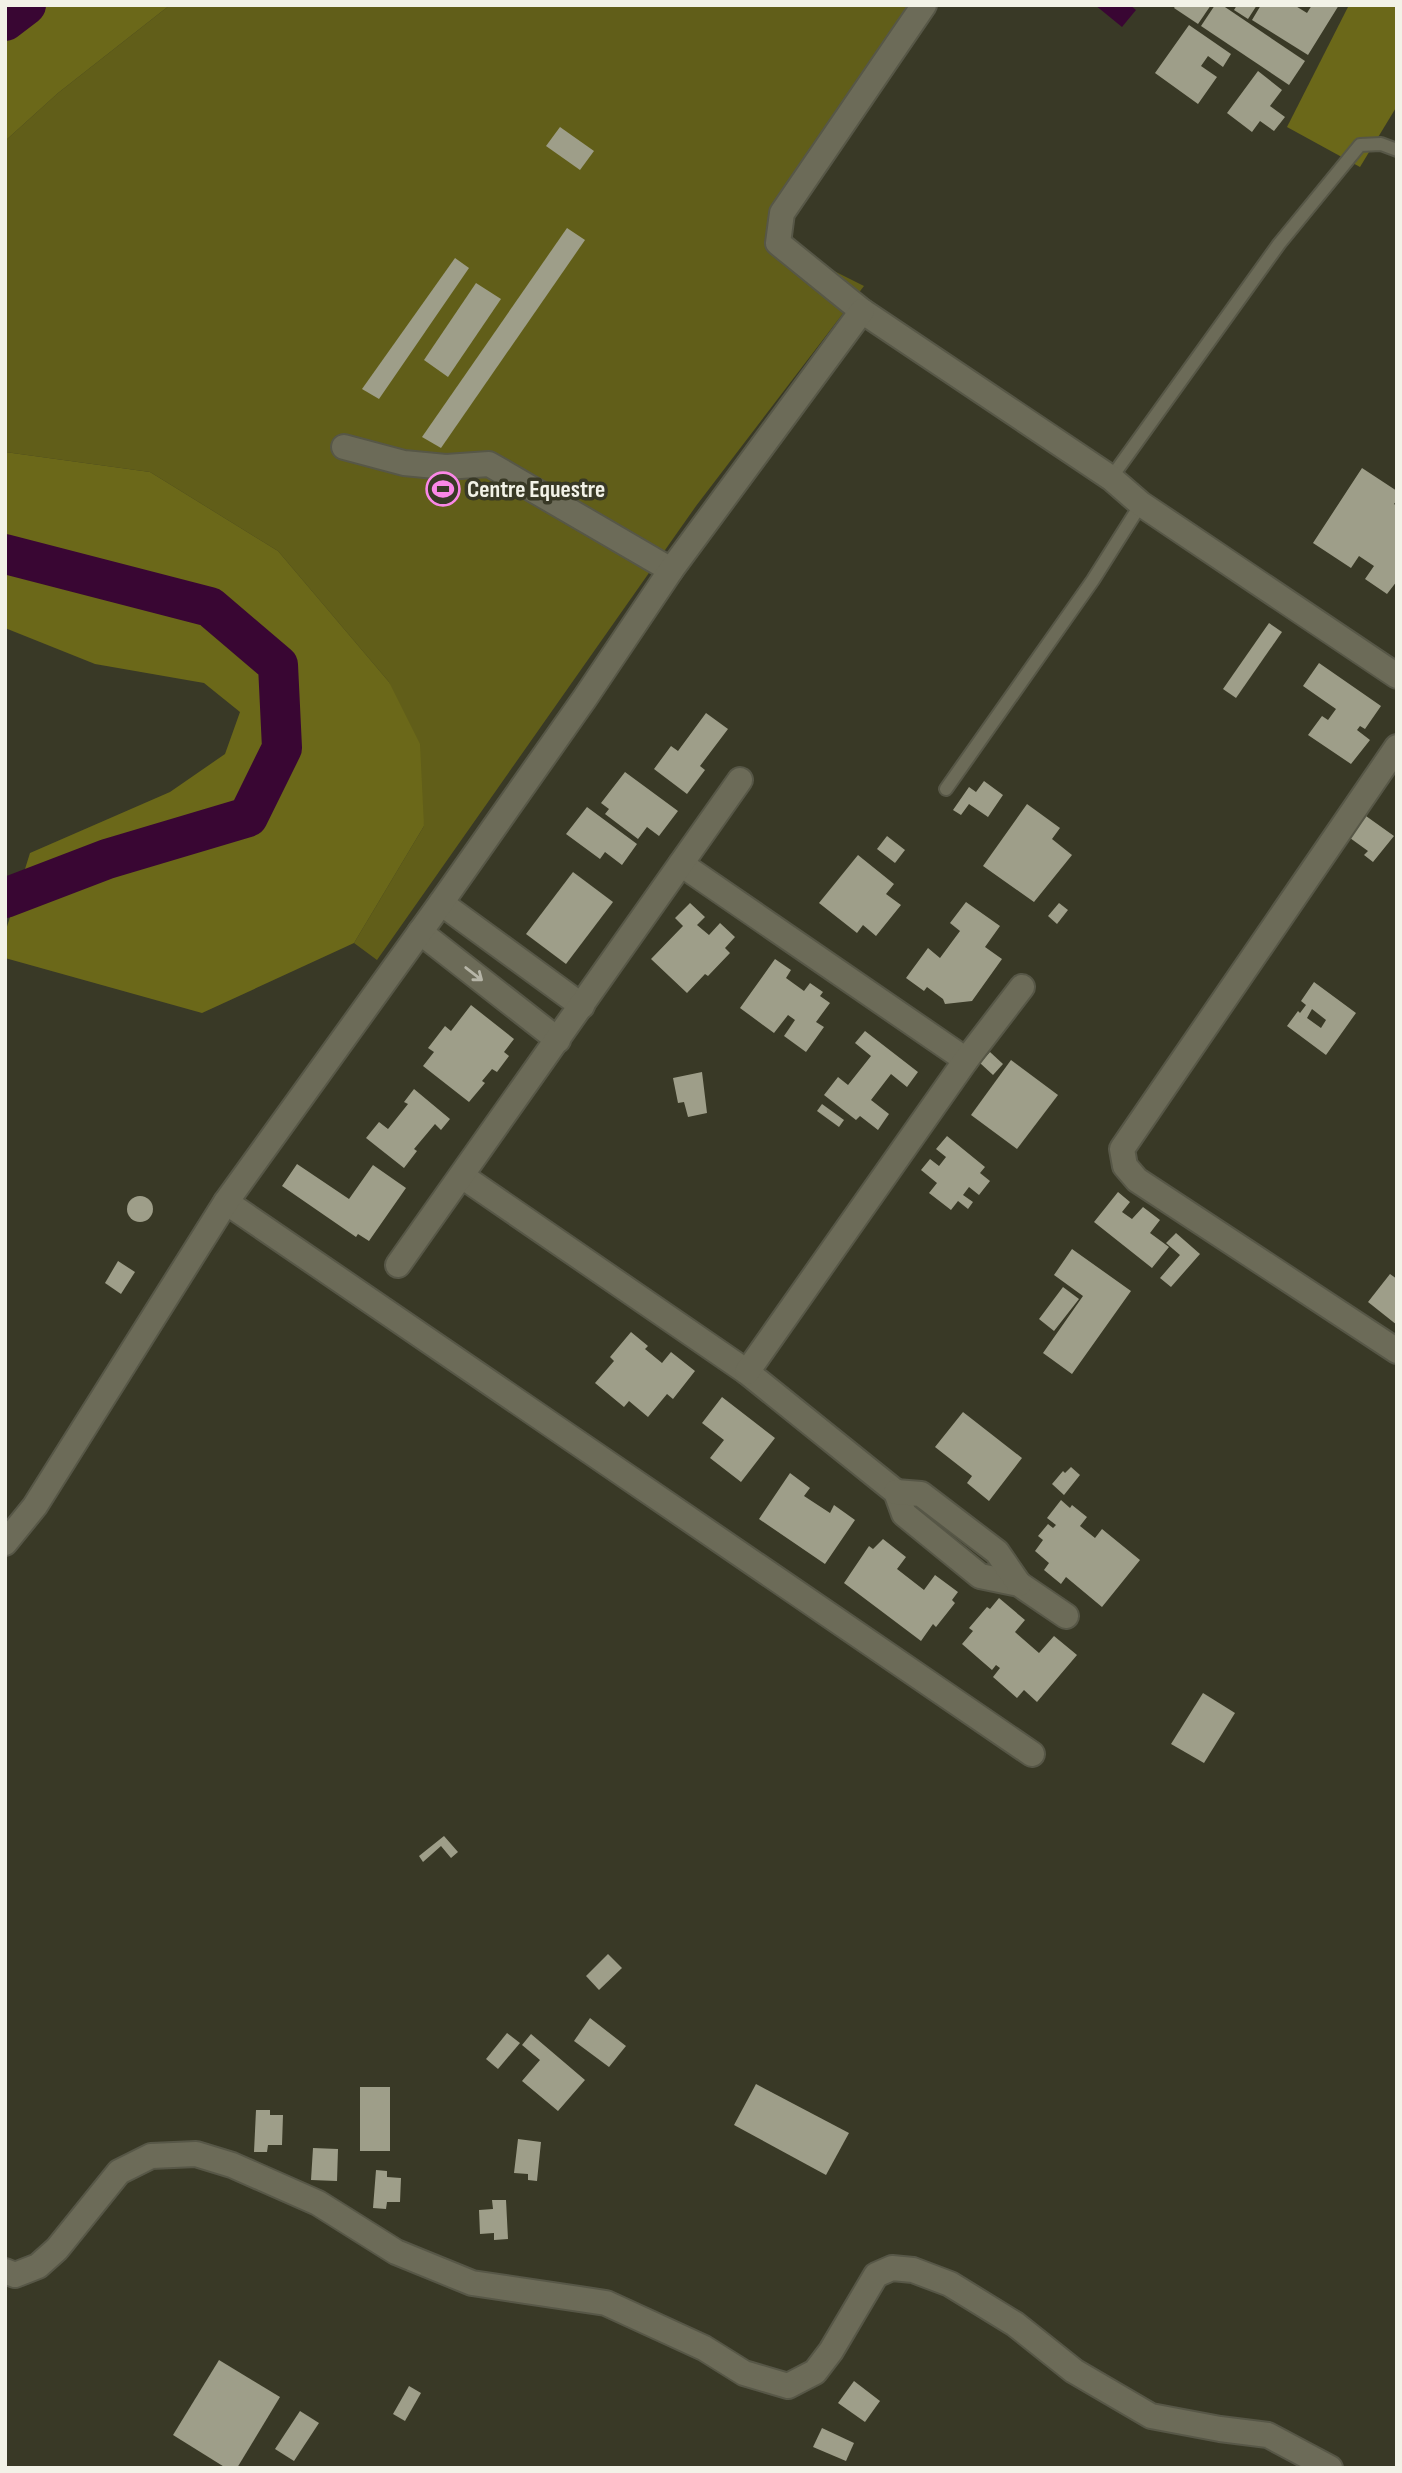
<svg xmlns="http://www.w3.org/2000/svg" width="1402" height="2473" viewBox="0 0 1402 2473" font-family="'Sofia Sans Condensed',sans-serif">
<rect width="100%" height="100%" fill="#393926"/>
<!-- green -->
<polygon fill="#615e19" points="170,5 929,5 778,243 864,286 696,506 377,960 354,943 424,826 389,682 278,551 150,472 5,452 5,141 58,93"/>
<!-- forest -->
<g fill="#6b6819">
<polygon points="5,5 170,5 58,93 5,141"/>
<polygon points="1349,5 1397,5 1397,106 1360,167 1287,127"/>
<polygon points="5,452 150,472 278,551 389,682 420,744 424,826 354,943 202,1013 5,958 5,933 30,853 170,792 225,754 240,712 204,683 95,664 5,628"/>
</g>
<!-- water -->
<polygon fill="#390633" points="1095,5 1130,5 1136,10 1122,27"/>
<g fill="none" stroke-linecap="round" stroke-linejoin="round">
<!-- river -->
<g stroke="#390633" stroke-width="40">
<polyline points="5,21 26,5"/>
<polyline points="5,554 210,607 278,665 282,748 248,817 107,859 5,898"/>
</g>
</g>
<!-- building -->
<g fill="#9e9e89" fill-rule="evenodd">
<polygon points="1176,5 1211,5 1198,24 1174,8"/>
<polygon points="1215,5 1222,5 1305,61 1289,85 1201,26"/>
<polygon points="1237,5 1257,5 1248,19 1234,10"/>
<polygon points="1261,5 1294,5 1307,13 1312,5 1339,5 1308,55 1252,20"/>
<polygon points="1189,25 1231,54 1223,67 1208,56 1201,66 1217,77 1198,104 1155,73"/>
<polygon points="1258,71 1282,90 1270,106 1285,117 1274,131 1260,121 1252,132 1227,113"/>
<polygon points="560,127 594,151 580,170 546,146"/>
<polygon points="567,228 585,240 441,448 422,437"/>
<polygon points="455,258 469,268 379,399 362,389"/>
<polygon points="476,283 501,299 448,377 424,360"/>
<polygon points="1362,468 1397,491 1397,500 1394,504 1397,506 1397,581 1387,594 1365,579 1374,566 1359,556 1351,568 1313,543"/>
<polygon points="1269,623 1282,632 1236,698 1223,689"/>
<polygon points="1319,663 1381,706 1365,729 1360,726 1357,730 1370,740 1351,764 1308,735 1322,716 1328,720 1336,709 1303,686"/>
<polygon points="706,713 728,729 700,766 705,770 687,794 654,769 671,746 678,751"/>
<polygon points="625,772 678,811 659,836 647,827 638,839 605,814 609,809 601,803"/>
<polygon points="984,781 1003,795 988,817 969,804 961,815 953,810 969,787 976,792"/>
<polygon points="1027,804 1060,828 1052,839 1072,855 1034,902 983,866"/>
<polygon points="587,807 637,844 622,865 605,852 600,859 566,834"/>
<polygon points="1366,816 1394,836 1373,862 1364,855 1368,851 1350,838"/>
<polygon points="887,836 905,850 895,863 877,849"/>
<polygon points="858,855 894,884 886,894 901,905 876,936 863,925 857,933 819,903"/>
<polygon points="573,872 613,902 566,964 526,934"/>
<polygon points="966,902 1000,926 985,947 1002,959 972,1001 945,1004 943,999 927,987 924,991 906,978 928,948 940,958 960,931 950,923"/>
<polygon points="690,903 705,917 697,925 709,935 720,923 735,937 725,948 730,953 708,976 705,974 687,993 651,959 683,926 675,918"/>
<polygon points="1059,903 1068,910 1057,924 1048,916"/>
<polygon points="775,959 791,970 786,978 804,991 810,983 823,992 820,996 830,1003 816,1022 824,1027 806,1052 784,1036 795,1020 788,1015 774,1033 740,1008"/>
<path d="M1314 982 1356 1013 1326 1055 1287 1026 1298 1011 1300 1013 1306 1005 1301 1001ZM1312 1009 1326 1020 1321 1028 1307 1018Z"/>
<polygon points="471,1005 514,1039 504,1052 509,1056 497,1072 492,1069 482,1081 485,1083 469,1102 423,1066 434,1052 428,1048 445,1026 451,1031"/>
<polygon points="865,1031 918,1072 907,1087 891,1074 871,1100 889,1114 878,1130 860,1116 856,1120 824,1095 838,1077 848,1085 871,1056 855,1043"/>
<polygon points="990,1052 1003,1064 993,1075 980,1063"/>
<polygon points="1011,1060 1058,1095 1017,1149 971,1115"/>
<polygon points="702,1072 707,1113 688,1117 684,1102 678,1103 673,1078"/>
<polygon points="414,1089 450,1119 441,1130 435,1124 414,1149 417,1151 404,1168 366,1138 379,1122 388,1129 408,1104 404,1102"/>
<polygon points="822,1104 844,1120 839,1127 817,1111"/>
<polygon points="947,1136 985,1167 980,1173 990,1181 979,1195 969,1187 963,1195 973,1202 968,1209 958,1201 951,1210 929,1193 937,1183 921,1170 930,1159 939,1166 946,1157 936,1149"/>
<polygon points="297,1164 349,1199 373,1165 406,1188 369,1241 358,1234 356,1237 282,1186"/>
<polygon points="1118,1192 1130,1202 1122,1212 1132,1219 1143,1207 1160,1220 1150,1233 1169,1247 1152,1268 1094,1222"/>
<circle cx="140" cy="1209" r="13"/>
<polygon points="1176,1233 1200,1254 1171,1287 1160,1278 1180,1255 1166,1243"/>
<polygon points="1072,1249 1131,1291 1072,1374 1043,1353 1083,1296 1054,1275"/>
<polygon points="118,1261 135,1272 121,1294 105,1283"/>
<polygon points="1390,1274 1397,1279 1397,1325 1368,1302"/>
<polygon points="1063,1287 1079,1299 1054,1331 1039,1319"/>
<polygon points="631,1332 648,1346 645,1349 662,1363 671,1352 695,1371 673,1399 667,1394 648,1417 629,1401 624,1407 595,1383 614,1361 610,1357"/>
<polygon points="722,1397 775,1438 741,1482 710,1458 724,1440 702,1423"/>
<polygon points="963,1412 1022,1458 989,1501 967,1483 972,1476 935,1447"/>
<polygon points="1071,1467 1080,1475 1064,1495 1052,1484 1063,1471 1065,1473"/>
<polygon points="790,1473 810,1488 804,1496 830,1513 834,1505 855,1520 825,1564 759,1519"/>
<polygon points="1061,1500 1070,1508 1072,1505 1087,1517 1080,1526 1095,1538 1102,1529 1140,1560 1102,1607 1066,1577 1061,1584 1044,1570 1049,1563 1035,1551 1043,1540 1038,1536 1048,1524 1053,1528 1056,1525 1047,1518"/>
<polygon points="883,1539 906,1557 897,1569 924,1590 935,1575 958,1592 952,1600 955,1603 936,1627 933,1624 921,1641 844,1583 869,1546 873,1549"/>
<polygon points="999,1598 1025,1620 1015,1632 1039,1653 1054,1636 1077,1655 1037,1702 1024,1690 1017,1698 993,1677 1000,1668 996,1665 992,1670 962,1644 973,1631 969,1628 987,1607 990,1609"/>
<polygon points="1203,1693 1235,1713 1204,1763 1171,1744"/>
<polygon points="444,1836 458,1852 451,1858 441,1846 423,1862 419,1856"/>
<polygon points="608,1954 622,1968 599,1990 586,1976"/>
<polygon points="590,2018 626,2046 609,2067 574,2041"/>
<polygon points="507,2033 520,2043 498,2069 486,2059"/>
<polygon points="531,2034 585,2080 558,2111 522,2081 540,2060 522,2045"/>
<polygon points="756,2084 849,2133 826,2175 734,2125"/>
<rect x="360" y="2087" width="30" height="64"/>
<polygon points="256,2110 270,2110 270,2115 283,2115 282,2145 268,2145 267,2152 254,2152"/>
<polygon points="518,2139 541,2142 537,2181 528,2180 528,2174 514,2173"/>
<polygon points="313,2148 338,2149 337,2181 311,2180"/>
<polygon points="376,2170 387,2171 387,2177 401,2178 400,2202 387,2202 386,2209 373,2208"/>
<polygon points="492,2200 506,2200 508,2239 494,2240 494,2233 480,2234 479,2210 493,2209"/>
<polygon points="219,2360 280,2397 237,2468 226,2468 173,2435"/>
<polygon points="854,2381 880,2401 865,2422 838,2403"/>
<polygon points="409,2386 421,2393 405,2421 393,2414"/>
<polygon points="300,2411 319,2423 294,2461 275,2449"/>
<polygon points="822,2428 854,2443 846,2461 813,2447"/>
</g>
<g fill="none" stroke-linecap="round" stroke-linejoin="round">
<defs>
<g id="service">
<polyline points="1111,478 1279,244 1360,145 1381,144 1397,150"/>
<polyline points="946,789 1093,580 1141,504"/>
</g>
<g id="minor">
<polyline points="924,5 782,213 778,243 862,311 1111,478 1141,504 1397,676"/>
<polyline points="344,447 404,463 446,467 489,464 671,570"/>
<polyline points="1397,747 1122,1149 1125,1166 1137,1180 1397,1351"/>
<polyline points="681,864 966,1060"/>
<polyline points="441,903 582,1006"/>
<polyline points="420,932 558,1040"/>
<polyline points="462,1176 747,1372 896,1492 904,1514 980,1576 1019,1584 1066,1616"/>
<polyline points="226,1202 1032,1754"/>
<polyline points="398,1265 740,780"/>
<polyline points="747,1372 966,1060 1022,987"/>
<polyline points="896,1492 921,1494 997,1552 1019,1584"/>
<polyline points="5,1543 35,1506 226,1202 441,903 585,698 671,570 862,311"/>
<polyline points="5,2271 15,2275 38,2266 57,2249 119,2172 151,2156 196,2154 232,2165 318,2203 396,2252 472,2283 606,2303 704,2348 744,2373 788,2386 815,2372 831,2351 876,2275 892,2268 913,2270 950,2284 1015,2324 1074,2371 1151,2416 1220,2429 1268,2435 1330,2468"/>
</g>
</defs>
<!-- service casing -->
<use href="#service" stroke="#575747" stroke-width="16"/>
<!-- minor casing -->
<use href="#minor" stroke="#575747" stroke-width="28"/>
<!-- service -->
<use href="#service" stroke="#6c6b58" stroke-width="12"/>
<!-- minor -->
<use href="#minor" stroke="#6c6b58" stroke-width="24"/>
</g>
<!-- one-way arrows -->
<defs><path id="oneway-shaft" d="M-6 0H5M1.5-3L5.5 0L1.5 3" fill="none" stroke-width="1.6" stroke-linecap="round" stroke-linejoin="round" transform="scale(1.75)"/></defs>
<use stroke="#b6b5a7" href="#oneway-shaft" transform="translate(474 974) rotate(38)"/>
<!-- icons -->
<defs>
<symbol id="stadium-ring" viewBox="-11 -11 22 22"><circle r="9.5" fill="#393926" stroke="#fa87e7" stroke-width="1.5"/><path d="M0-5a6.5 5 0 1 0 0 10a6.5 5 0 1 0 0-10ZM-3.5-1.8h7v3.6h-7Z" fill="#fa87e7"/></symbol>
</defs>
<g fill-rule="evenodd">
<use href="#stadium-ring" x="424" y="470" width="38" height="38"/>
</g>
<g text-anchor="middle" stroke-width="7" stroke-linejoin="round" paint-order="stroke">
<!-- poi labels -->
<g font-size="24" font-weight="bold" fill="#f2f2e7" stroke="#393926" text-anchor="start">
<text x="467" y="497">Centre Equestre</text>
</g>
</g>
<!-- border -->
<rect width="1402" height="2473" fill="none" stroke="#f2f2e7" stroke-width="14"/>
</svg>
